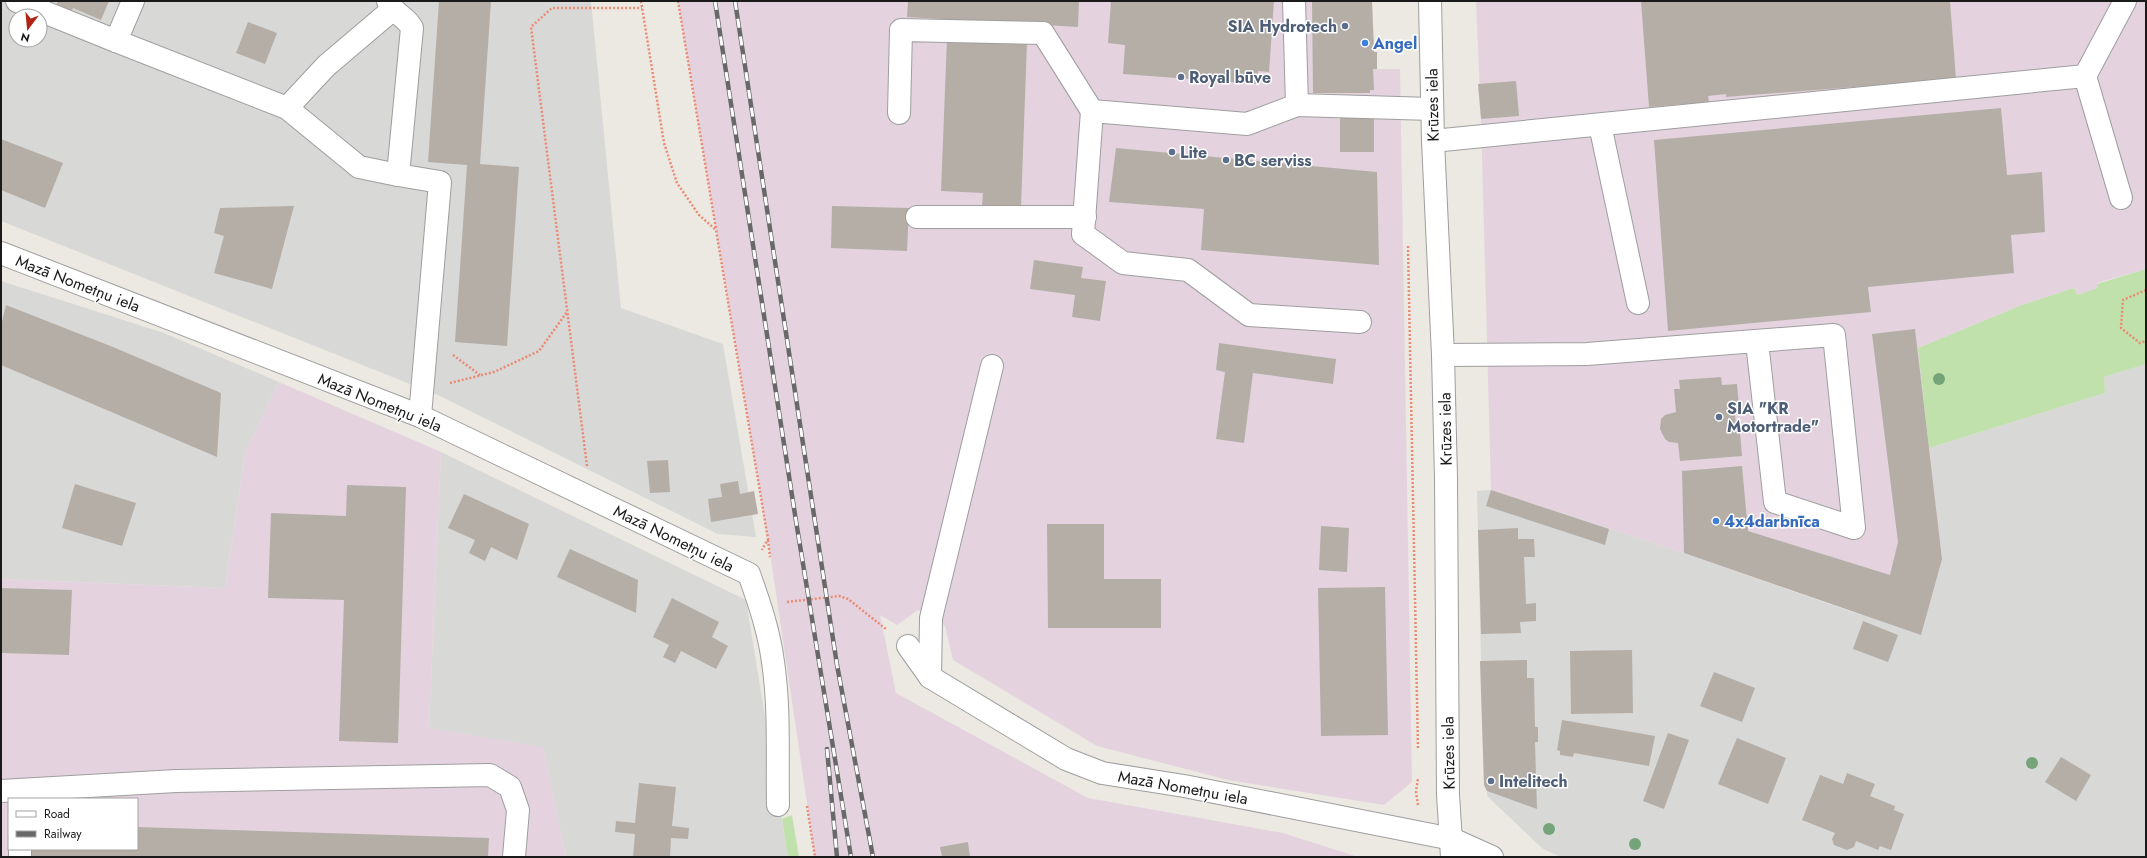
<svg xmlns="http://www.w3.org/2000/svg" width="2147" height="858" viewBox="0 0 2147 858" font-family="Jost,sans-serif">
<rect width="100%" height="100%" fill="#ebe9e1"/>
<!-- residential -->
<g fill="#d8d8d7" fill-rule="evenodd">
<path d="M1 1H591L621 308 723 344 756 537 718 534 440 396 1 221ZM16 16H40V40H16Z"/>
<polygon points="1,281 164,333 279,382 245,453 225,588 1,579"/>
<polygon points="2146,364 2146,857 1561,857 1543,849 1487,796 1487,791 1484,785 1477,491 1491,490 1684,553 1861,615 1942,559 1929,448 2105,393 2104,377"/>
<polygon points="441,452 746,600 788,857 566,857 543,748 429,728"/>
</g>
<!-- industrial -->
<g fill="#e4d3df" fill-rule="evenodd">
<polygon points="678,1 1372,1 1374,51 1377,52 1377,69 1400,69 1412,782 1384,805 1228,780 1097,746 953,660 945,626 918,610 897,625 880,615 896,693 1088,798 1283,833 1358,857 815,857 768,539"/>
<polygon points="1476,1 2146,1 2146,269 2097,283 2099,288 2077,295 2074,288 2022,305 1918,348 1942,559 1921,635 1684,553 1491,490 1481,119"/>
<path d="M279 382 441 452 429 728 543 747 566 857H1V579L225 588 245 453ZM9 799H137V849H9Z"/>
</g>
<!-- grass -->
<g fill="#c0e1ab">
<polygon points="2146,269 2146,364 2104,377 2105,393 1929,448 1918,348 2022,305 2074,288 2077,295 2098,288 2097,284"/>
<polygon points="792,815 799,857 788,857 782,819"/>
</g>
<!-- building -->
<g fill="#b4aea7">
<polygon points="58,1 109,1 101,20 73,8 70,15 55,8"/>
<polygon points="439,1 491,1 480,164 519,167 507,346 455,342 467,165 428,162"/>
<polygon points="908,1 1079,1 1078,27 907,17"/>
<polygon points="1111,1 1274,1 1269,72 1258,71 1257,84 1123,74 1125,45 1108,43"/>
<polygon points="1312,1 1372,1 1374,52 1377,52 1377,69 1373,69 1374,90 1370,90 1370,93 1313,93"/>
<polygon points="1641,1 1950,1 1956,79 1726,97 1726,94 1708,96 1709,102 1649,107"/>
<polygon points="248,22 277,33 265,64 236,53"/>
<polygon points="947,39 1027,42 1021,207 982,205 983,193 941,191"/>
<polygon points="1516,81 1519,116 1481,119 1478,84"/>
<polygon points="2001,108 2007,175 2042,172 2045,232 2011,235 2014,273 1868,287 1871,312 1668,331 1654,140"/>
<polygon points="1374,117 1374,152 1340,152 1340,118"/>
<polygon points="1,139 63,163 45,208 1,190"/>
<polygon points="1116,148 1377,172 1379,265 1201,250 1204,209 1109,202"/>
<polygon points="294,206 272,289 214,273 224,236 214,233 220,208"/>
<polygon points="832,206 909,208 907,251 831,248"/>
<polygon points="1034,260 1083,267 1081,278 1106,281 1100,321 1072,317 1075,295 1030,289"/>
<polygon points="6,305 113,347 221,393 217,457 1,365 1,326"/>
<polygon points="1915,329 1942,559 1921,635 1684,553 1682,471 1742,466 1748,531 1890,575 1898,542 1872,334"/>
<polygon points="1219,343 1336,359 1333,384 1253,373 1244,443 1216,439 1225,372 1216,370"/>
<polygon points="1721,377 1722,385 1737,384 1739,407 1734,407 1737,433 1740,433 1742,456 1680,461 1678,443 1669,442 1665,439 1660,429 1661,419 1665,415 1676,412 1674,389 1680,389 1679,380"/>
<polygon points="668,460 670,492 650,493 647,461"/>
<polygon points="738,481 740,494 754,491 758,514 711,522 708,499 722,497 720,484"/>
<polygon points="75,484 136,503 122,546 62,528"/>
<polygon points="347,485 406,487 398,743 339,741 344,600 268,598 271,513 346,516"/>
<polygon points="1491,490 1609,529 1605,545 1486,506"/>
<polygon points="464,494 529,524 517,560 491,547 485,561 469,553 475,540 448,528"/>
<polygon points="1047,524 1104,524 1104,579 1161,579 1161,628 1048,628"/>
<polygon points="1321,526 1349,528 1347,572 1319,570"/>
<polygon points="1518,528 1518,539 1534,539 1535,557 1524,557 1526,604 1536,603 1536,621 1520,622 1521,633 1481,634 1478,530"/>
<polygon points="570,549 638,580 636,613 557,577"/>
<polygon points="1385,587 1388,735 1321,736 1318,588"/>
<polygon points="1,588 72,590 69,655 1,653"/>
<polygon points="672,598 719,622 712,637 728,646 716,669 681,651 675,663 663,657 669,645 653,637"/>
<polygon points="1863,621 1898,635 1888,662 1853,649"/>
<polygon points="1632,650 1633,713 1571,714 1570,651"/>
<polygon points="1527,660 1527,678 1534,678 1535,727 1538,727 1538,742 1535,742 1537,809 1487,791 1484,785 1480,661"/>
<polygon points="1714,672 1755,688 1742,722 1700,706"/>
<polygon points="1562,720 1655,736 1649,766 1574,753 1573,757 1560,755 1560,751 1557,750"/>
<polygon points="1668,733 1689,740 1664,809 1643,801"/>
<polygon points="1737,738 1786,758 1768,804 1718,784"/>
<polygon points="2061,757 2091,775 2076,801 2045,782"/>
<polygon points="1847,773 1875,784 1870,796 1895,806 1894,810 1904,814 1891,850 1880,846 1878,850 1856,841 1854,847 1847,850 1834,845 1832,839 1835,833 1802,820 1820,775 1843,784"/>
<polygon points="639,783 676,787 672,826 689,828 688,839 671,838 670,857 633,857 635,834 615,832 616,821 635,823"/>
<polygon points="137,827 489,838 488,857 29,857 29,849 137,849"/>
<polygon points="968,842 970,857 942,857 940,847"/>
</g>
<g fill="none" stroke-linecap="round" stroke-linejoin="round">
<defs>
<g id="minor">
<polyline points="17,1 116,41"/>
<polyline points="133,1 116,41 287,108 326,66 392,10"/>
<path d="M388 1C395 16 405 15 412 28L398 175 440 182 420 416"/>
<polyline points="1294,1 1297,105"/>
<polyline points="1430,1 1433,141 1443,355 1446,478 1448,795 1452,857"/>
<polyline points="2085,76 2121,198"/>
<polyline points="287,108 359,167 398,175"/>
<polyline points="899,113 901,30 1043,33 1092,111"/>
<polyline points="1600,125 1638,303"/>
<polyline points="1433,141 2085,76 2125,1"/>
<polyline points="917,217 1085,217"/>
<path d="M1 253 420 416 749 574C759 602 769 631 773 662 780 709 777 758 778 805"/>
<polyline points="1360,322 1249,315 1188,270 1123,263 1083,234 1092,111 1247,124 1297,105 1432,109"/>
<polyline points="1443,355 1587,354 1834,335 1854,528 1775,502 1757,342"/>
<polyline points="908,646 930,677 1066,759 1102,773 1184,786 1452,839 1492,857"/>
<polyline points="930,677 931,618 992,366"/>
<polyline points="1,791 176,781 490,775 510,787 518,810 514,857"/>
<polyline points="20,849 20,857"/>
</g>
</defs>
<!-- minor casing -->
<use href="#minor" stroke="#9e9e9e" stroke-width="24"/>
<!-- path -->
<g stroke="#eb8a72" stroke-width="2.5" stroke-dasharray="2 2" stroke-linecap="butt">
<polyline points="641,1 664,143 677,183 699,215 716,230 768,539 762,550"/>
<polyline points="678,1 716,229"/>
<polyline points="1408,246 1418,749"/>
<polyline points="2146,290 2123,300 2121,328 2140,343 2146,341"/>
<polyline points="453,355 480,375"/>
<polyline points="450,383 494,372 539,351 567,312"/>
<polyline points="587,466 531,27 552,8 642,8"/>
<polyline points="768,540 770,557"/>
<polyline points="787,602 839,596 848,599 886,629"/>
<polyline points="1418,805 1416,792 1418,778"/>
<polyline points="807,806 815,857"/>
</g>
<!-- minor -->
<use href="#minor" stroke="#fff" stroke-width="22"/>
<defs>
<g id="rail">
<polyline points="715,1 796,521 851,857"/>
<polyline points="735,1 837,665 873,857"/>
<polyline points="827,749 837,857"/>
</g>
</defs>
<!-- rail casing -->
<use href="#rail" stroke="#686868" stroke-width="4.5"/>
<!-- rail -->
<use href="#rail" stroke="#fff" stroke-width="3" stroke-dasharray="9" stroke-linecap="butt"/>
</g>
<!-- trees -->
<g fill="#75a47a">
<circle cx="1939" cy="379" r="6"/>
<circle cx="2032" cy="763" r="6"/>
<circle cx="1549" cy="829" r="6"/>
<circle cx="1635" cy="844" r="6"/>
</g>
<!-- markers -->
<g fill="#5c6f8a" stroke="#fff" stroke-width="1.5">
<circle cx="1345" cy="26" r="4"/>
<circle cx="1181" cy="77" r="4"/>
<circle cx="1172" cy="152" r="4"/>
<circle cx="1226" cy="160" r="4"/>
<circle cx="1719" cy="417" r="4"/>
<circle cx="1491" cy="781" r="4"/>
</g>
<g fill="#3f7fe0" stroke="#fff" stroke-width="1.5">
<circle cx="1365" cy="43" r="4"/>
<circle cx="1716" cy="521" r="4"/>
</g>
<g text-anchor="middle" stroke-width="3" stroke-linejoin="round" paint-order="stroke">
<!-- service labels -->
<g font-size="16" font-weight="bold" fill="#4e5e75" stroke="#fff" text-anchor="start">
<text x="1337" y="32" text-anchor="end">SIA Hydrotech</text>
<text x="1189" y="83">Royal būve</text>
<text x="1180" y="158">Lite</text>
<text x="1234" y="166">BC serviss</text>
<text x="1727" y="414">SIA "KR<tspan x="1727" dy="18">Motortrade"</tspan></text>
<text x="1499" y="787">Intelitech</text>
</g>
<!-- shop labels -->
<g font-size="16" font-weight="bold" fill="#366cbe" stroke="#fff" text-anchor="start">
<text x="1373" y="49">Angel</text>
<text x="1724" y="527">4x4darbnīca</text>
</g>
<!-- street labels -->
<g font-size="16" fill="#1a1a1a" stroke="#fff">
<text transform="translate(1432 105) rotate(-91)" y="6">Krūzes iela</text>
<text transform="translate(78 283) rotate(21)" y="6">Mazā Nometņu iela</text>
<text transform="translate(380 402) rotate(22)" y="6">Mazā Nometņu iela</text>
<text transform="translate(1445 429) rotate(-91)" y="6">Krūzes iela</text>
<text transform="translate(674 538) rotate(26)" y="6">Mazā Nometņu iela</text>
<text transform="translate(1448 753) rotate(-91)" y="6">Krūzes iela</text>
<text transform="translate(1183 787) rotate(10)" y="6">Mazā Nometņu iela</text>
</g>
</g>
<!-- border -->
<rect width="2147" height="858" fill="none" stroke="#1a1a1a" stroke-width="4"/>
<!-- legend -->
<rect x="8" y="798" width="130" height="52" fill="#ffffff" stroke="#a3a3a3"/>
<rect x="16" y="811" width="20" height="6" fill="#ffffff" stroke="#a3a3a3"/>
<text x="44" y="818" font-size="12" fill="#1a1a1a">Road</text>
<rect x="16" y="831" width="20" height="6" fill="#686868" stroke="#a3a3a3"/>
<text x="44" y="838" font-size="12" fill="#1a1a1a">Railway</text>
<!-- north arrow -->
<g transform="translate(28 28) rotate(196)"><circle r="19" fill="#ffffff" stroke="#a3a3a3"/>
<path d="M0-3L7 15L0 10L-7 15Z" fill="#b12314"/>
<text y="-6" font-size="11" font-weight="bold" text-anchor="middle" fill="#1a1a1a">N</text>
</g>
</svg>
